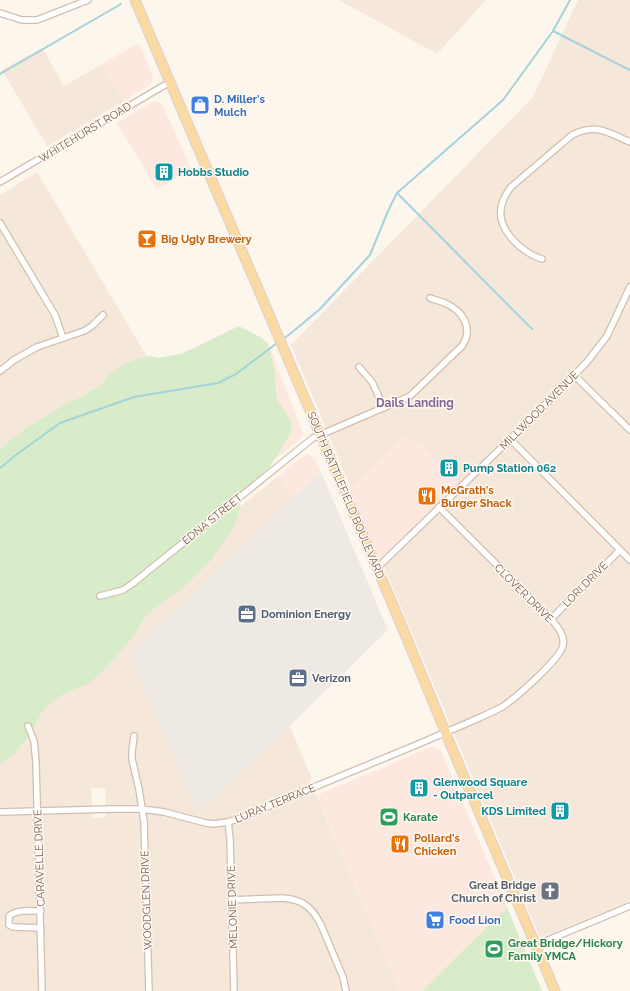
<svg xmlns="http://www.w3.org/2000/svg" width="630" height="991" viewBox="0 0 630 991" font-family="Raleway,sans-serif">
<rect width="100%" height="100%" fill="#fdf6ec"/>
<!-- residential -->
<g fill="#f5e8da" fill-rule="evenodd">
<polygon points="339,0 486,0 437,54"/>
<polygon points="578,0 630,0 630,901 540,938 291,345 533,97"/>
<polygon points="42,48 64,86 102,64 124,101 47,146 2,70"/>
<path d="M37 172 171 397 136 591 277 477 294 498 129 653 199 814 290 726 312 779 310 780 400 991H0V195ZM91 788H105L106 817 91 818 92 803Z"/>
</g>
<!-- commercial -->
<g fill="#fde8e0">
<polygon points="139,43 153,77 152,81 150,85 124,101 102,64"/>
<polygon points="153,101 158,102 163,106 191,169 157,189 117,123"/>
<polygon points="267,340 303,434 301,438 267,466 226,369"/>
<polygon points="404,436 423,446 461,486 377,568 345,495"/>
<polygon points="308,455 311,456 314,458 321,472 294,498 277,477 302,457"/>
<polygon points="431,747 438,749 441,751 507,907 422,991 400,991 317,795"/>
</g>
<!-- industrial -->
<polygon fill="#efe9e4" points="321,472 388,630 200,813 198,813 129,653"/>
<!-- green -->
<g fill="#d8ecc9">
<polygon points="239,326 262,338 268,345 271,354 275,373 275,385 277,399 291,421 291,433 269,468 251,484 242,495 237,520 232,530 211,560 184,587 147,614 133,637 99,675 89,683 63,694 48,705 42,712 31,733 24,742 13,755 0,765 0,451 4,445 29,426 55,411 69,402 80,398 91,390 100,387 108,375 128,362 149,356 158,358 180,354 190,350"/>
<polygon points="507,907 542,991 422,991"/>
</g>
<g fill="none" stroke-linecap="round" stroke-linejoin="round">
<!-- stream -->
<g stroke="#a5d3da" stroke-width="2">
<polyline points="553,31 630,70"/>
<polyline points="0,74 121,4"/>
<polyline points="397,193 532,329"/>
<polyline points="283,339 290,334 320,309 370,255 388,211 397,193 503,100 553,31 570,0"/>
<polyline points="0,468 16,455 60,423 134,397 218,383 236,374 277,343"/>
</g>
<defs>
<g id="street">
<polyline points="0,13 22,20 37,20 88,0"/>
<polyline points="0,182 170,82"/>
<polyline points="0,223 55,315 63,338"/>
<path d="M542 259C532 256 525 251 518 245 499 227 494 209 511 187L572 135C596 123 607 132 630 142"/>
<polyline points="359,367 372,382 384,408"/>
<polyline points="0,371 14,360 37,347 84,331 92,326 103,315"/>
<polyline points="574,375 630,430"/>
<polyline points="510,439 630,560"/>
<polyline points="377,568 533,417 587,362 607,336 630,287"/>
<path d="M100 596 123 590 132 584 313 438 406 398 410 396 462 346C474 328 463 311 445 303 440 301 435 300 430 298"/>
<polyline points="551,619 620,550"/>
<polyline points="28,726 34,741 36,762 42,991"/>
<polyline points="134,736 132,752 132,759 139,789 144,822 149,991"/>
<path d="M0 812 112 809H142L164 812 206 823 213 824 228 822 241 818C295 795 350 772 404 750 424 742 443 733 463 725 476 719 489 714 502 707 514 699 561 659 563 645 565 635 557 626 551 619L439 507"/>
<polyline points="228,822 230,839 234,991"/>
<path d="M232 900 282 898C302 899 312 907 321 925L343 977 346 991"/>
<path d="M41 911C31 911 17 909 9 916V925L13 927 41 928"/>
<polyline points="536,945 630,906"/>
</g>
<polyline id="primary" points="135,0 400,622 451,746 555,991"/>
</defs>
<!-- street casing -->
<use href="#street" stroke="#d1beb0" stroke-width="8"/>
<!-- primary casing -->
<use href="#primary" stroke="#dad1cd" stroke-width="11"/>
<!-- street -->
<use href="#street" stroke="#fff" stroke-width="5.5"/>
<!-- primary -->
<use href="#primary" stroke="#fbd9a5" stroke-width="9"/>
</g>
<!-- icons -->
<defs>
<symbol id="shop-square" viewBox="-11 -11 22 22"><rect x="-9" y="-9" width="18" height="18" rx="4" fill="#3f7fe0" stroke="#fffaf3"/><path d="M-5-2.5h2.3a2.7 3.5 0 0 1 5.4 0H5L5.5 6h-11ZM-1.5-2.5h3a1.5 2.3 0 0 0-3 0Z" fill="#fff"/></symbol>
<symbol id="building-square" viewBox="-11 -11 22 22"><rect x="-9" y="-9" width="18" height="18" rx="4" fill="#0f9aa8" stroke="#fffaf3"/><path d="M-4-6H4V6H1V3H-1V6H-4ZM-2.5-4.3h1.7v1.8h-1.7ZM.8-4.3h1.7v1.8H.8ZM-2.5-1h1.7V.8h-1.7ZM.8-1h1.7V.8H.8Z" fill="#fff"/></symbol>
<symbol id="bar-square" viewBox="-11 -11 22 22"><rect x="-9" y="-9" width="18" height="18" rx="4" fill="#e8710a" stroke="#fffaf3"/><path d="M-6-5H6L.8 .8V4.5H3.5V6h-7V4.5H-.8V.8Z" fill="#fff"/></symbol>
<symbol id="restaurant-square" viewBox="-11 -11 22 22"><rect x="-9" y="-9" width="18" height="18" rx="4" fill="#e8710a" stroke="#fffaf3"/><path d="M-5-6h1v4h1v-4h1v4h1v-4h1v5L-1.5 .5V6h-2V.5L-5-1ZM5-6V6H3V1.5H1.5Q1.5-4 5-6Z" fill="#fff"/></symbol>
<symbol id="office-square" viewBox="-11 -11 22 22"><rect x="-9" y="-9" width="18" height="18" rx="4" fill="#5c6f8a" stroke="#fffaf3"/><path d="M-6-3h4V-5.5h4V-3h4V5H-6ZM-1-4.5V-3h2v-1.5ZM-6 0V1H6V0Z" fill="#fff"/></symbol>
<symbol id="stadium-square" viewBox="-11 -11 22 22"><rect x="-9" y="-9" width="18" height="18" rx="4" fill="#2e9e5b" stroke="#fffaf3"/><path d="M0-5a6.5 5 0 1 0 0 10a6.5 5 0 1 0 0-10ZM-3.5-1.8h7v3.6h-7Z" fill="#fff"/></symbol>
<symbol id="church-square" viewBox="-11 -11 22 22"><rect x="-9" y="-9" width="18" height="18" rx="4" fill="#6b7280" stroke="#fffaf3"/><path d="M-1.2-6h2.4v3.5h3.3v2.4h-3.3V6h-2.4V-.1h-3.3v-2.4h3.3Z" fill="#fff"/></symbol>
<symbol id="supermarket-square" viewBox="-11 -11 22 22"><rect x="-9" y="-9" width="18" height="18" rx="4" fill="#3f7fe0" stroke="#fffaf3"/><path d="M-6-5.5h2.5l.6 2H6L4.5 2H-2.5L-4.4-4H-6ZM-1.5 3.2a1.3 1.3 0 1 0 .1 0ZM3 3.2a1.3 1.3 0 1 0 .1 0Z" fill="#fff"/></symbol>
</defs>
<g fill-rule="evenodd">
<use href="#shop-square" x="189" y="94" width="22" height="22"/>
<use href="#building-square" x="153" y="161" width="22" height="22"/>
<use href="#bar-square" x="136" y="228" width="22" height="22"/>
<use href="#building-square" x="438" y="457" width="22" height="22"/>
<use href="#restaurant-square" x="416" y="485" width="22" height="22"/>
<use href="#office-square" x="236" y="603" width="22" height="22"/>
<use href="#office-square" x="287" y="667" width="22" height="22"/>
<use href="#building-square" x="408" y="777" width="22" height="22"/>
<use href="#building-square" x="549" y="800" width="22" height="22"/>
<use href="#stadium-square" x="378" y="806" width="22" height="22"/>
<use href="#restaurant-square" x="389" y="833" width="22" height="22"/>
<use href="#church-square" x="539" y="880" width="22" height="22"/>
<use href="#supermarket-square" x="424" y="909" width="22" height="22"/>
<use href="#stadium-square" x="483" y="938" width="22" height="22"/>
</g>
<g text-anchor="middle" stroke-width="3" stroke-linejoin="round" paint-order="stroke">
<!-- shop labels -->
<g font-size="11" font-weight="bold" fill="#366cbe" stroke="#fffaf3" text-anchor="start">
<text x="214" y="103">D. Miller's<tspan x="214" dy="13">Mulch</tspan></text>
<text x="449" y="924">Food Lion</text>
</g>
<!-- street labels -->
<g font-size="11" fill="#7a5c4d" stroke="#fffaf3">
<text transform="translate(85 132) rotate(-31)" y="4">WHITEHURST ROAD</text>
<text transform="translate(539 410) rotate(-45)" y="4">MILLWOOD AVENUE</text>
<text transform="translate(346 495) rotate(67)" y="4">SOUTH BATTLEFIELD BOULEVARD</text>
<text transform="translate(212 519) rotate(-39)" y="4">EDNA STREET</text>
<text transform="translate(585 584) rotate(-45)" y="4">LORI DRIVE</text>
<text transform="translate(524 593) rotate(45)" y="4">CLOVER DRIVE</text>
<text transform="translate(275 803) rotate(-22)" y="4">LURAY TERRACE</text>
<text transform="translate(39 858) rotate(-92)" y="4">CARAVELLE DRIVE</text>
<text transform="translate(146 900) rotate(-92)" y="4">WOODGLEN DRIVE</text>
<text transform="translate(232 907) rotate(-92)" y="4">MELONIE DRIVE</text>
</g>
<!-- culture labels -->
<g font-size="11" font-weight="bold" fill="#0d838f" stroke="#fffaf3" text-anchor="start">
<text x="178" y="176">Hobbs Studio</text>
<text x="463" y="472">Pump Station 062</text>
<text x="433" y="786">Glenwood Square<tspan x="433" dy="13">- Outparcel</tspan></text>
<text x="546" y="815" text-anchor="end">KDS Limited</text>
</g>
<!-- food labels -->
<g font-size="11" font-weight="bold" fill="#c56008" stroke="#fffaf3" text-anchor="start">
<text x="161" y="243">Big Ugly Brewery</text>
<text x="441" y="494">McGrath's<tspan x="441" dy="13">Burger Shack</tspan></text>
<text x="414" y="842">Pollard's<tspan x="414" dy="13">Chicken</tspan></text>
</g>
<!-- service labels -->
<g font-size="11" font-weight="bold" fill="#4e5e75" stroke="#fffaf3" text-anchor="start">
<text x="261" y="618">Dominion Energy</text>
<text x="312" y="682">Verizon</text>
</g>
<!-- leisure labels -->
<g font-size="11" font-weight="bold" fill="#27864d" stroke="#fffaf3" text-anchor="start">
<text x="403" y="821">Karate</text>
<text x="508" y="947">Great Bridge/Hickory<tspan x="508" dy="13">Family YMCA</tspan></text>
</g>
<!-- worship labels -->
<g font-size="11" font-weight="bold" fill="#5b616d" stroke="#fffaf3" text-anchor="end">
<text x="536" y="889">Great Bridge<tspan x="536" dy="13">Church of Christ</tspan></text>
</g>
<!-- neighbourhood labels -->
<g font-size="12" font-weight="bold" fill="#846695" stroke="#fffaf3">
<text x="415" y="407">Dails Landing</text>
</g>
</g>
</svg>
